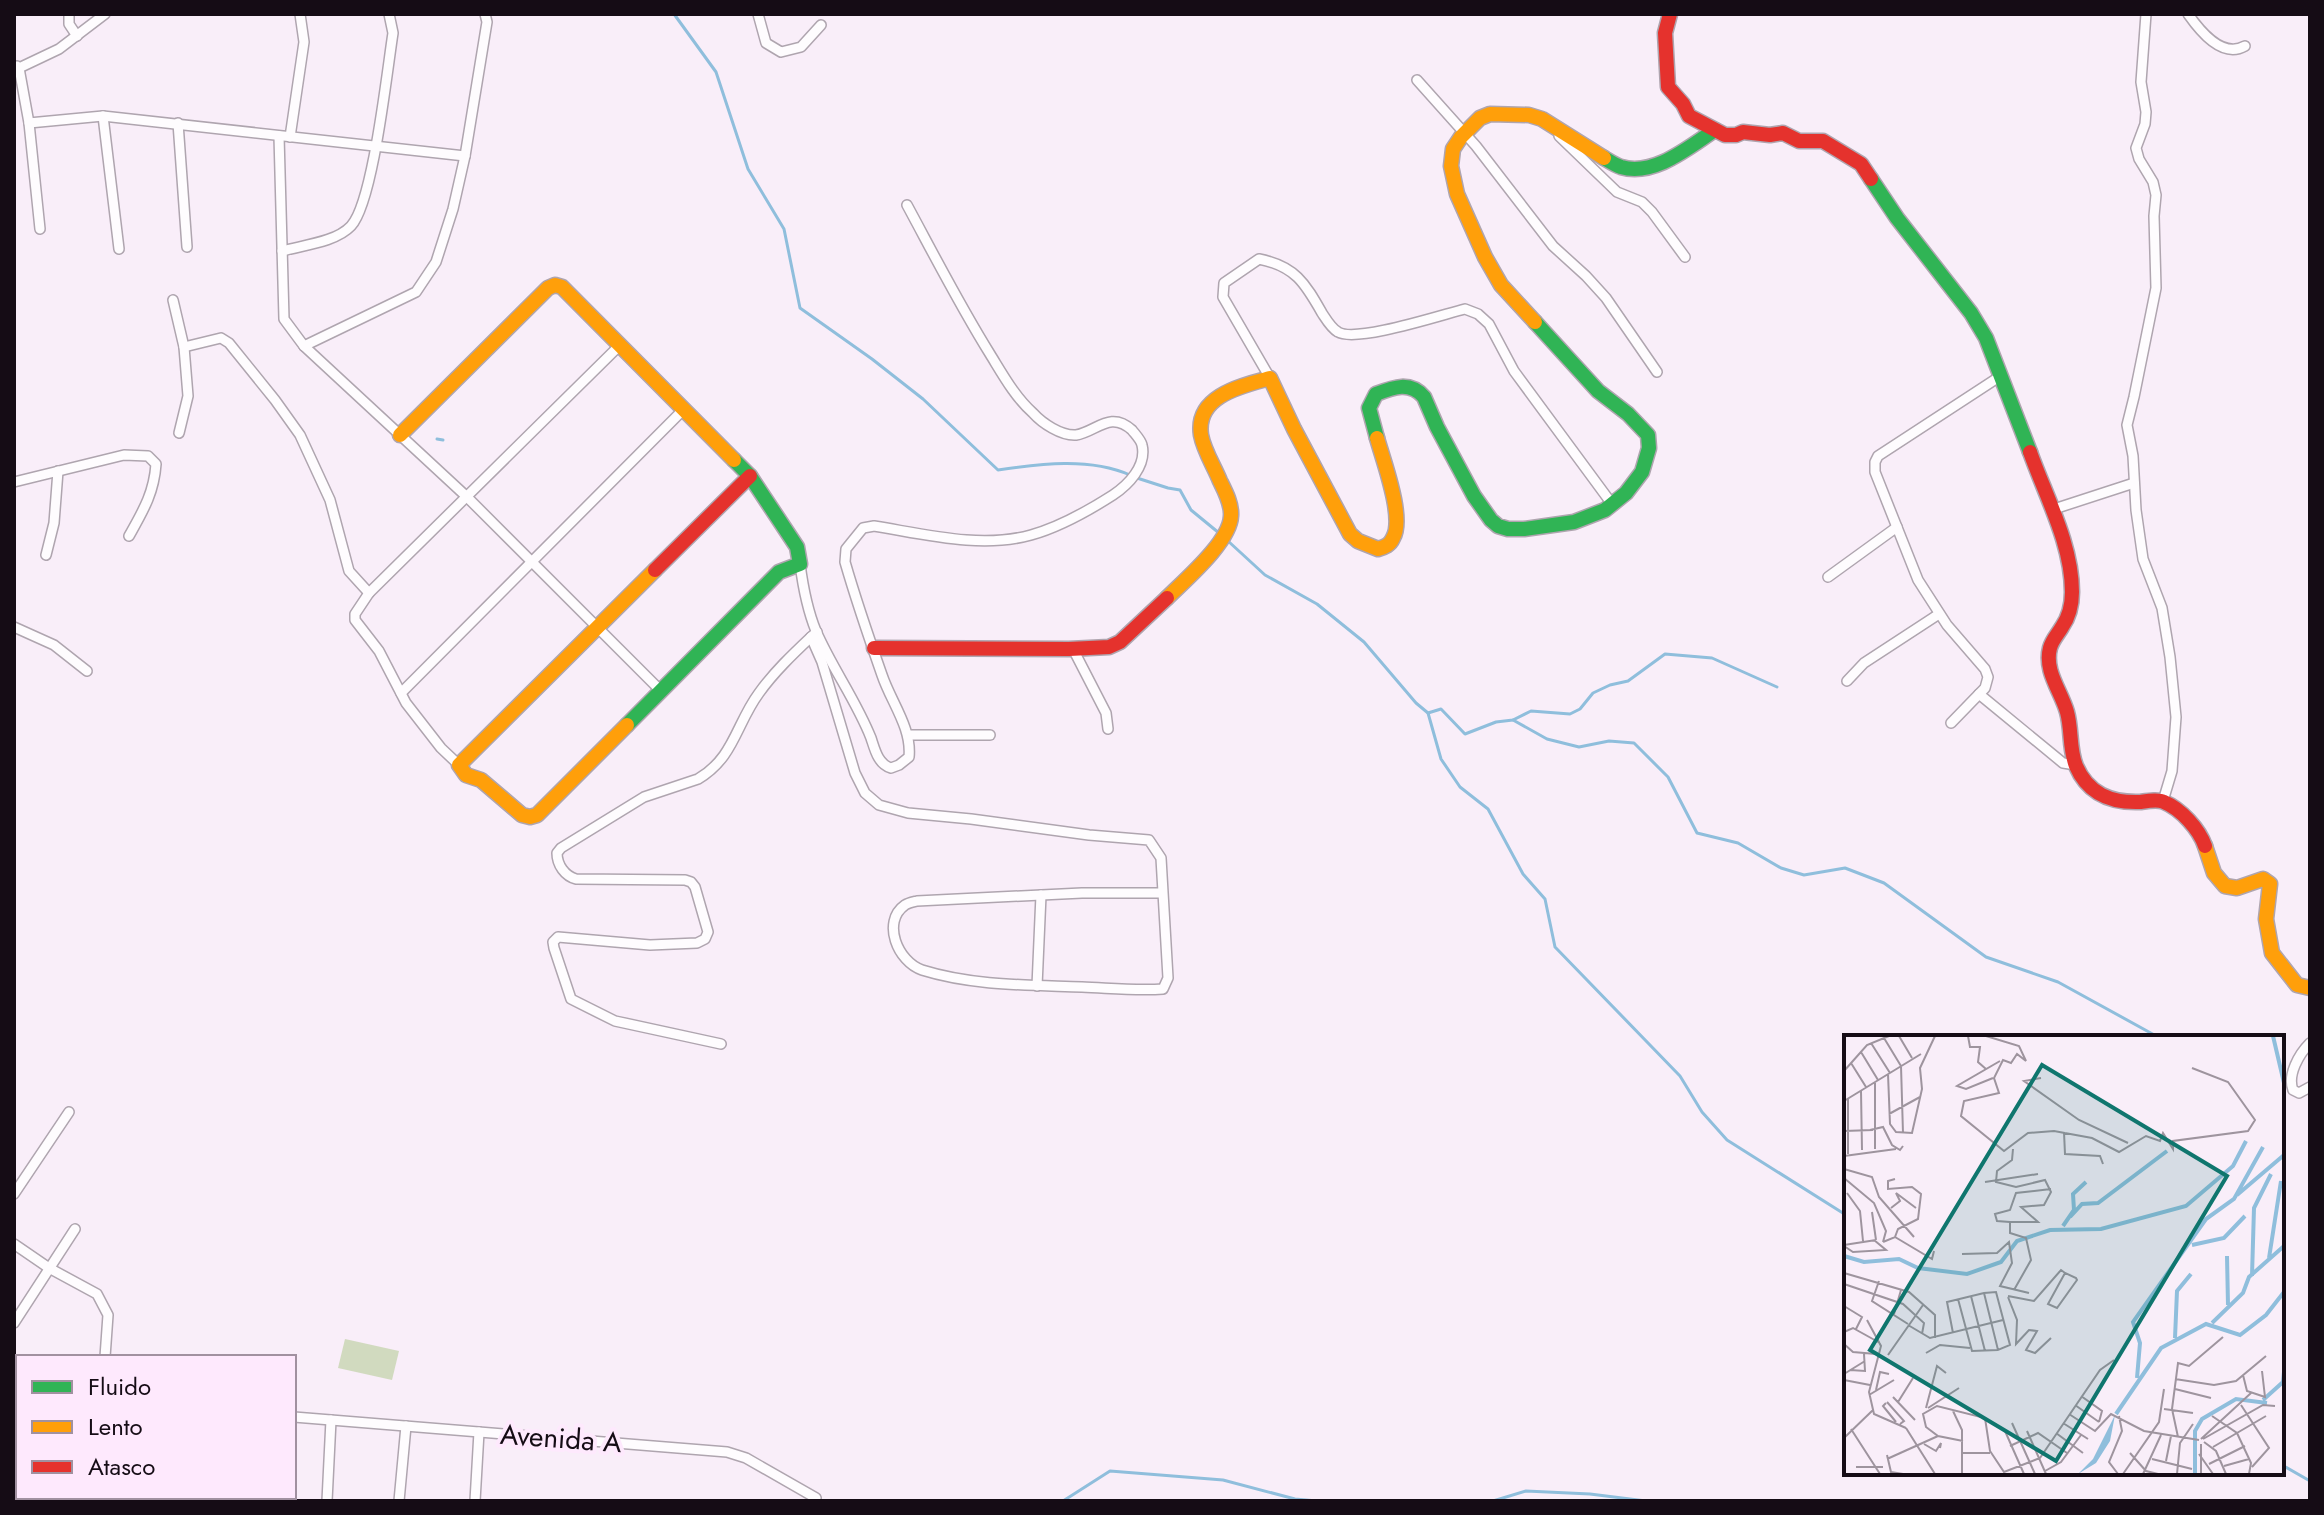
<svg xmlns="http://www.w3.org/2000/svg" width="2324" height="1515" viewBox="0 0 2324 1515" font-family="Jost,sans-serif">
<rect width="100%" height="100%" fill="#f9eef9"/>
<!-- pitch -->
<polygon fill="#d1dabf" points="345,1339 399,1351 392,1380 338,1368"/>
<g fill="none" stroke-linecap="round" stroke-linejoin="round">
<!-- stream -->
<g stroke="#8fbedc" stroke-width="3">
<path d="M674 14 716 72 748 169 784 229 800 308 872 359 923 399 998 470C1040 464 1089 457 1130 475"/>
<polyline points="437,439 443,440"/>
<polyline points="1137,478 1168,488 1180,490 1191,510 1219,533"/>
<polyline points="1228,541 1265,575 1317,604 1364,642 1416,703 1428,713 1441,759 1460,787 1488,809 1523,874 1545,899 1555,947 1680,1076 1702,1112 1727,1140 1846,1215"/>
<polyline points="1428,713 1441,709 1465,734 1496,722 1513,720 1531,711 1570,714 1580,709 1593,693 1610,685 1628,681 1665,654 1712,658 1777,687"/>
<polyline points="1513,720 1547,739 1579,747 1609,741 1634,743 1668,777 1697,833 1738,843 1781,868 1804,875 1845,868 1884,883 1986,957 2058,982 2158,1037"/>
<polyline points="2282,1465 2310,1481"/>
<polyline points="1063,1501 1110,1471 1223,1480 1295,1499 1317,1501"/>
<polyline points="1493,1501 1526,1491 1590,1494 1646,1501"/>
</g>
<defs>
<g id="street">
<polyline points="69,14 69,24 77,36"/>
<polyline points="758,14 766,43 781,52 801,47 821,25"/>
<polyline points="2146,14 2141,82 2146,112 2145,124 2136,148 2139,159 2153,182 2156,195 2154,216 2156,288 2134,397 2127,425 2133,456 2136,510 2143,559 2162,608 2170,657 2176,717 2172,771 2163,801"/>
<path d="M2188 14C2200 31 2222 59 2245 46"/>
<polyline points="17,66 19,68 59,49 105,14"/>
<polyline points="19,68 29,123 40,229"/>
<polyline points="1417,80 1476,146 1553,246 1586,276 1606,298 1657,372"/>
<polyline points="103,116 119,249"/>
<polyline points="29,123 103,116 465,156"/>
<polyline points="178,123 187,247"/>
<polyline points="279,136 284,319 304,346 467,497 661,691"/>
<polyline points="1559,136 1617,192 1642,202 1652,212 1685,257"/>
<polyline points="290,137 304,42 300,14"/>
<path d="M282 251C304 245 336 242 351 226 373 203 387 71 393 33L389 14"/>
<polyline points="173,300 184,347 188,396 179,433"/>
<polyline points="304,346 416,292 436,262 453,209 465,156 487,22 485,14"/>
<polyline points="184,347 221,338 229,343 275,400 300,435 330,500 349,571 369,593"/>
<path d="M1270 378 1223 297 1224 283 1259 259C1295 266 1305 283 1322 313 1326 319 1331 328 1338 332 1356 343 1441 315 1465 309L1478 314 1489 324 1514 371 1612 504"/>
<path d="M14 482 124 455 148 456 156 464C154 493 143 511 129 536"/>
<polyline points="2051,510 2134,483"/>
<polyline points="46,555 54,523 58,471"/>
<path d="M800 564C803 587 807 609 816 631 832 668 856 700 871 738 875 750 878 764 891 768L899 765 909 757C912 728 891 702 882 675 869 638 856 600 845 562L846 549 863 528 874 526C924 534 981 549 1031 535 1060 527 1088 511 1113 495 1128 485 1147 466 1142 445 1141 440 1135 434 1132 430 1110 410 1096 432 1076 435 1061 436 1042 423 1033 413 1015 397 1003 375 990 354 960 306 934 255 907 205"/>
<polyline points="1828,577 1897,527"/>
<polyline points="14,627 54,645 87,671"/>
<path d="M817 632 811 637 822 662 855 773 865 793 879 805 908 813 971 819 1089 835 1149 840 1161 858 1168 978 1163 989C1136 991 1109 988 1082 987 1030 985 973 986 922 970 898 962 881 922 905 905 908 903 913 902 917 901L1082 893H1163"/>
<polyline points="1073,649 1106,713 1108,729"/>
<polyline points="1847,681 1864,663 1939,614"/>
<polyline points="401,693 684,409"/>
<polyline points="1979,694 2063,763 2076,765"/>
<polyline points="1951,723 1985,688 1988,677 1985,669 1947,625 1918,580 1875,472 1875,462 1878,456 1999,377"/>
<polyline points="908,735 990,735"/>
<polyline points="459,765 441,748 406,703 379,651 355,620 355,614 369,593 619,346"/>
<polyline points="1037,986 1041,895"/>
<path d="M2310 1043C2299 1054 2287 1075 2293 1090L2299 1093 2310 1087"/>
<path d="M721 1044 615 1021 571 999 554 948 553 942 558 937 650 945 697 943 705 939 708 932 695 887 691 882 685 880 576 879C565 876 557 865 557 853L561 848 644 797 698 779C734 758 736 724 759 693 774 672 793 654 811 637"/>
<polyline points="14,1194 69,1112"/>
<polyline points="14,1244 49,1268 97,1294 108,1315 105,1357"/>
<polyline points="14,1323 75,1229"/>
<polyline points="14,1404 18,1405"/>
<polyline points="294,1417 727,1452 746,1458 816,1498"/>
<polyline points="16,1501 18,1487"/>
<polyline points="93,1501 93,1497"/>
<polyline points="167,1501 167,1497"/>
<polyline points="250,1501 250,1497"/>
<polyline points="327,1501 331,1420"/>
<polyline points="399,1501 406,1426"/>
<polyline points="475,1501 479,1432"/>
</g>
<g id="fast">
<path d="M1604 158C1609 161 1615 165 1621 167 1654 177 1689 147 1715 130"/>
<polyline points="1871,179 1897,218 1971,313 1986,338 2030,452"/>
<path d="M1377 438 1369 408 1376 394C1394 387 1410 381 1424 397L1437 427 1474 496 1491 520 1498 526 1508 529H1524L1574 522 1605 510 1626 493 1642 472 1649 448 1648 435 1628 414 1598 391 1535 322"/>
<polyline points="627,725 779,572 800,564 797,547 750,476 734,460"/>
</g>
<g id="slow">
<polyline points="1535,322 1501,285 1485,257 1457,194 1451,166 1453,149 1461,137 1480,118 1490,114 1529,115 1542,119 1604,158"/>
<polyline points="400,435 548,288 555,285 562,287 734,460"/>
<path d="M1167 598C1185 580 1230 542 1231 516 1232 504 1225 491 1220 481 1214 466 1204 451 1201 435 1195 396 1241 386 1270 378L1294 429 1350 534 1358 541 1378 549C1385 547 1390 545 1393 538 1405 518 1383 460 1377 438"/>
<polyline points="627,725 537,815 530,817 522,815 481,780 466,775 459,765 655,570"/>
<polyline points="2205,846 2214,873 2225,886 2237,888 2263,879 2270,884 2266,919 2272,953 2297,985 2310,988"/>
</g>
<g id="jam">
<polyline points="1670,14 1665,33 1668,87 1683,104 1689,116 1725,135 1736,135 1743,132 1770,135 1783,133 1799,141 1823,141 1861,164 1871,179"/>
<path d="M2030 452C2046 497 2072 544 2072 592 2072 605 2069 617 2062 627 2058 634 2052 640 2050 648 2044 671 2061 691 2067 712 2072 730 2069 749 2076 766 2088 794 2111 803 2140 802 2147 801 2158 799 2164 802 2181 809 2199 829 2205 846"/>
<polyline points="655,570 750,476"/>
<polyline points="874,648 1069,649 1109,647 1120,642 1167,598"/>
</g>
</defs>
<!-- street casing -->
<use href="#street" stroke="#afa5af" stroke-width="12"/>
<!-- fast casing -->
<use href="#fast" stroke="#afa5af" stroke-width="17"/>
<!-- slow casing -->
<use href="#slow" stroke="#afa5af" stroke-width="17"/>
<!-- jam casing -->
<use href="#jam" stroke="#afa5af" stroke-width="17"/>
<!-- street -->
<use href="#street" stroke="#fefcfe" stroke-width="9"/>
<!-- fast -->
<use href="#fast" stroke="#30b455" stroke-width="14"/>
<!-- slow -->
<use href="#slow" stroke="#ff9f0a" stroke-width="14"/>
<!-- jam -->
<use href="#jam" stroke="#e5322d" stroke-width="14"/>
</g>
<g text-anchor="middle" stroke-width="8" stroke-linejoin="round" paint-order="stroke">
<!-- street labels -->
<g font-size="28" fill="#150c15" stroke="#fee9fd">
<text transform="translate(561 1438) rotate(4)" y="10">Avenida A</text>
</g>
</g>
<!-- overview -->
<g transform="translate(1844 1035)">
<rect width="440" height="440" fill="#f9eef9"/>
<path d="M271 380 266 406 252 428 234 439 249 424Z" fill="#8fbedc"/>
<path fill="none" stroke="#8fbedc" stroke-width="4" d="M429 1 440 48M393 160 440 120M226 182 238 169 254 168 323 116M219 191 230 175 229 159 242 147M348 210 380 203 401 181M0 221 20 227 55 224 74 233 123 239 157 227 173 206 206 195 257 194 342 171 389 131 402 106M383 221 384 270M425 223 437 146M408 241 410 173 427 139M368 288 399 258 405 242 440 211M331 303 333 256 347 239M293 343 296 308 289 287 362 184 390 164 419 112M419 365 439 347 440 337M272 379 317 313 362 289 396 300 422 280 440 257M351 439V396L358 384 392 364 423 368"/>
<path fill="none" stroke="#9e949e" stroke-width="2" d="M55 1 68 23M124 1 126 12H136L134 27 142 34M142 1 175 11 182 26 173 19 167 28 159 25 150 43 155 58 120 66 117 81 160 116 184 98 210 96 248 103 275 117 302 101 316 106 319 98 329 114V106L404 96 411 85 384 47 348 33M40 3 57 31 59 98M27 8 46 38M17 17 34 45M7 28 22 52M0 36 23 10 45 1M44 39 46 89 52 97 68 98 78 54 76 33 91 1M149 43 122 54 113 51 156 26M197 43 180 46 235 85 284 108M31 47V114M17 56 18 115M4 64V119M0 66 77 19M45 79 76 62M26 95 39 92 48 110 56 115 59 111M0 96 29 95M220 97 221 119 256 121 259 129M169 114 168 125 153 136 152 147 172 152 201 145 207 157 200 170 177 172 194 187H166V198L182 203 187 225 170 255M0 121 52 114M0 134 28 142 35 162 70 202M0 143 30 168 42 196 39 207M51 144 44 146V154L68 152 77 159 74 184 54 194 51 202M141 147 194 139M3 158 16 176 19 206M47 173 56 166 52 158 72 173M28 177 32 205M166 187 153 186 151 179 166 175 172 158 207 154M39 207 51 202 88 224 90 216M0 210 32 205M0 211 9 217 42 215 30 205M118 219 153 218 165 207 168 228 156 251 185 258M0 238 65 257 91 280V303M35 246 28 266 64 289M0 249 59 269 80 288 78 299M127 261 141 316M164 261 190 266 217 235 221 238 232 243 233 245 213 273 204 269 221 238M164 262 173 285 172 309 185 295 193 296 182 315 191 318 207 303M114 264 128 316 154 315M0 271 18 282 12 294M50 279 57 255M23 285 37 311 25 357 30 379 62 393M64 290 86 303 159 285M0 297 9 293 36 308M109 298 103 267 140 258 152 257 166 310 154 315 140 258M0 309 9 317 32 319M82 318 96 310 126 313M44 320 79 270M6 335 21 336 20 319M0 339 21 326M399 340 403 356 421 362 418 336M331 344 370 350 392 346 422 321M0 345 26 350M331 354 367 363M32 355 36 337 45 339M25 360 50 345M237 361 258 376 255 387M49 362 71 385M43 367 60 386 56 389M54 367 69 343M42 368 39 371 52 387M231 370 255 387M397 370 425 413 408 432M82 373 93 331 102 338M84 373 115 353M320 374 349 378M109 376 118 395V439M225 379 251 396 267 379 300 396 355 405M368 381 393 398 407 428 405 439M168 388 191 439M219 388 244 404M62 393 91 439M7 394 36 439M161 396 180 439M183 396 202 439M212 398 239 418M334 402 328 374 334 328 345 331 379 302M0 403 29 375M357 404 407 358M359 404 419 370 431 371M119 406 94 401 82 392 79 379 93 371 141 383 146 416 160 437 196 423 256 335 270 325M360 407 372 416 382 439M80 409 92 416 97 408 96 413M166 411 194 398 223 418M369 412 422 381M119 418H146M286 418 302 436 314 439M355 419 369 439M43 420 47 437 59 439M43 424 94 401M308 424 348 434M322 426 327 401M365 429 401 411M380 431 405 424M12 432H39M201 436 217 427 237 400M274 439 265 427 278 396 275 381M279 439 315 387 320 354M299 439 317 400M333 439 336 408 349 389M357 439V409"/>
<path fill="#0f766e" fill-opacity="0.15" stroke="#0f766e" stroke-width="4" d="M198 30 383 141 212 426 26 315Z"/>
<rect width="440" height="440" fill="none" stroke="#150c15" stroke-width="4"/>
</g>
<!-- border -->
<rect width="2324" height="1515" fill="none" stroke="#150c15" stroke-width="32"/>
<!-- legend -->
<rect x="16" y="1355" width="280" height="144" fill="#fee9fd" stroke="#a191a0" stroke-width="2"/>
<rect x="32" y="1381" width="40" height="12" fill="#30b455" stroke="#a191a0" stroke-width="2"/>
<text x="88" y="1395" font-size="24" fill="#150c15">Fluido</text>
<rect x="32" y="1421" width="40" height="12" fill="#ff9f0a" stroke="#a191a0" stroke-width="2"/>
<text x="88" y="1435" font-size="24" fill="#150c15">Lento</text>
<rect x="32" y="1461" width="40" height="12" fill="#e5322d" stroke="#a191a0" stroke-width="2"/>
<text x="88" y="1475" font-size="24" fill="#150c15">Atasco</text>
</svg>
